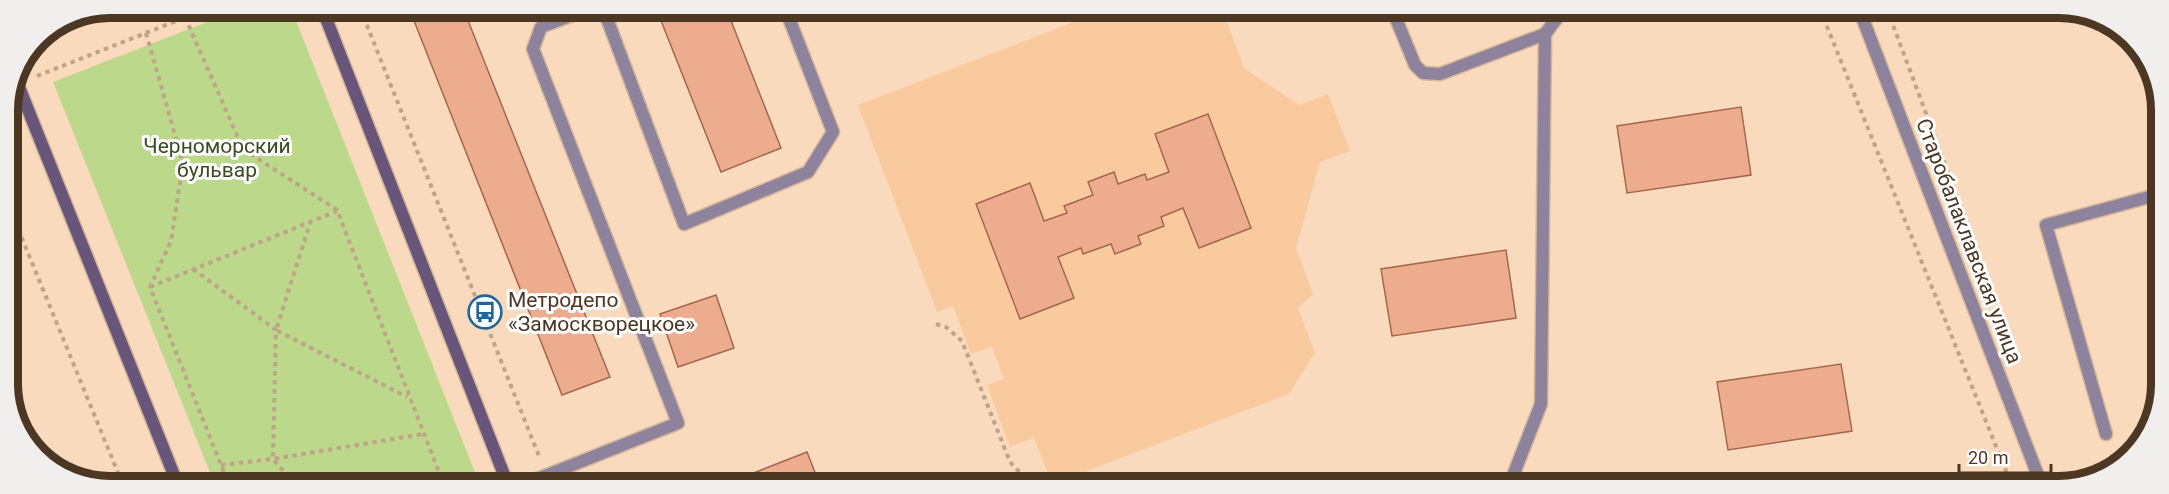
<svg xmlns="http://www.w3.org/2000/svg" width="2169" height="494" viewBox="0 0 2169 494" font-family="Roboto,sans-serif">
<rect width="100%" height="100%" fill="#fadabc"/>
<!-- built -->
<polygon fill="#f9ca9e" points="1110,8 1222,9 1244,68 1299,105 1328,94 1350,151 1320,162 1296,248 1313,294 1298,308 1315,353 1289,394 1052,484 1034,438 1010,447 987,385 1004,379 992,347 971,354 953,306 937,312 858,105"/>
<!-- green -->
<polygon fill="#bcd88b" points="243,8 291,8 480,485 215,485 53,82"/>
<!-- building -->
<g fill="#eeac8e" stroke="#a4674c" stroke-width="1.5">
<polygon points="376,8 401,8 379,16"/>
<polygon points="409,8 463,8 610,377 562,395"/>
<polygon points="463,8 494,8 467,18"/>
<polygon points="656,8 726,8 781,148 721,172"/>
<polygon points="1741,107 1751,175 1627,193 1617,126"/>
<polygon points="1208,114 1251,228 1199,248 1183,208 1161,217 1164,226 1138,236 1141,244 1115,254 1111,244 1083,254 1081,248 1058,257 1074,298 1020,319 976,204 1030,183 1044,221 1067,213 1064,206 1093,195 1088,182 1114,172 1118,184 1145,174 1147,180 1169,172 1155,134"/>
<polygon points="1506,250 1516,318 1392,336 1381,269"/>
<polygon points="716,295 734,348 678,367 660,314"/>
<polygon points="1841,364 1852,431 1728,450 1717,382"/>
<polygon points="807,452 820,485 723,485"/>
</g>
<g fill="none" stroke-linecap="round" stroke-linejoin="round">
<defs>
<g id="lane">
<polyline points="603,8 684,224 808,172 833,132 785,8"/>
<polyline points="1392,9 1415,65 1423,73 1440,74 1545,34 1564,9"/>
<polyline points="2106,434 2046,225 2160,194"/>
<polyline points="522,485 678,423 533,49 541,27 591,8"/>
<polyline points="1509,486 1541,404 1545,34"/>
</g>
<polyline id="street" points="1859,9 2042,486"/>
<g id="secondary">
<polyline points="322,8 508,485"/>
<polyline points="17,82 178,485"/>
</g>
</defs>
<!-- lane casing -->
<use href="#lane" stroke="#d4b69a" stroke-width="15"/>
<!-- street casing -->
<use href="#street" stroke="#d4b69a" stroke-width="15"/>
<!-- secondary casing -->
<use href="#secondary" stroke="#d4b69a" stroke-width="15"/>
<!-- path -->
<g stroke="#c0a489" stroke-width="4" stroke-dasharray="4.5 4.5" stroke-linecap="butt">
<polyline points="360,8 539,456"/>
<polyline points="1820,9 2012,486"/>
<polyline points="1887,9 1979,255"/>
<polyline points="185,17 243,149 337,210 444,485"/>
<polyline points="146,33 183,163 171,241 150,287 229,485"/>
<polyline points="37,76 209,8"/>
<polyline points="8,204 123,485"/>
<polyline points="311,220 276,330 407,397"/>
<polyline points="193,269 276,330 273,459 296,485"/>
<polyline points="150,287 337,211"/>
<polyline points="936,324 946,327 962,341 1010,462 1032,485"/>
<polyline points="221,465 273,459 423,434"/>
</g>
<!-- lane -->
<use href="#lane" stroke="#8e839c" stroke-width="12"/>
<!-- street -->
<use href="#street" stroke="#8e839c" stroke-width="12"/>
<!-- secondary -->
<use href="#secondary" stroke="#67567a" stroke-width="12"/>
</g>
<!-- icons -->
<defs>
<symbol id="bus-ring" viewBox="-11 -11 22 22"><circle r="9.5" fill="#fff" stroke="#1f669a" stroke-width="1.5"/><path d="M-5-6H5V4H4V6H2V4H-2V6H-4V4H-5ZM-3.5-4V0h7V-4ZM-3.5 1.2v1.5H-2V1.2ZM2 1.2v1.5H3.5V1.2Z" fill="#1f669a"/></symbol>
</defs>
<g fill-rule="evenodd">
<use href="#bus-ring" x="466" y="293" width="38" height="38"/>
</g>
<g text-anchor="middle" stroke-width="6" stroke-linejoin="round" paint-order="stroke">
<!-- park labels -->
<g font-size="21" fill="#3c4b20" stroke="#fff">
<text x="217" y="153">Черноморский<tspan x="217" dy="24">бульвар</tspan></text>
</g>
<!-- street labels -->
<g font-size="21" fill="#4c3722" stroke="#fff">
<text transform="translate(1969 241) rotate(69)" y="7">Старобалаклавская улица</text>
</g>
<!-- poi labels -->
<g font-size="21" fill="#4c3722" stroke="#fff" text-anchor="start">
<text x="508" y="307">Метродепо<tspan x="508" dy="24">«Замоскворецкое»</tspan></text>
</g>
</g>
<!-- crop -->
<path d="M0 0H2169V494H0ZM110 18H2059A92 92 0 0 1 2151 110V384A92 92 0 0 1 2059 476H110A92 92 0 0 1 18 384V110A92 92 0 0 1 110 18Z" fill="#f1efed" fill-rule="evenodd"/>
<path fill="none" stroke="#4c3722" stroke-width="8" d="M110 18H2059A92 92 0 0 1 2151 110V384A92 92 0 0 1 2059 476H110A92 92 0 0 1 18 384V110A92 92 0 0 1 110 18Z"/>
<!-- scale -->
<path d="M1959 464v9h92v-9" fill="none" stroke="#4c3722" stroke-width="3"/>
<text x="1968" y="464" font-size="18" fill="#4c3722" stroke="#ffffff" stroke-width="4.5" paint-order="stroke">20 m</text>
</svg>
